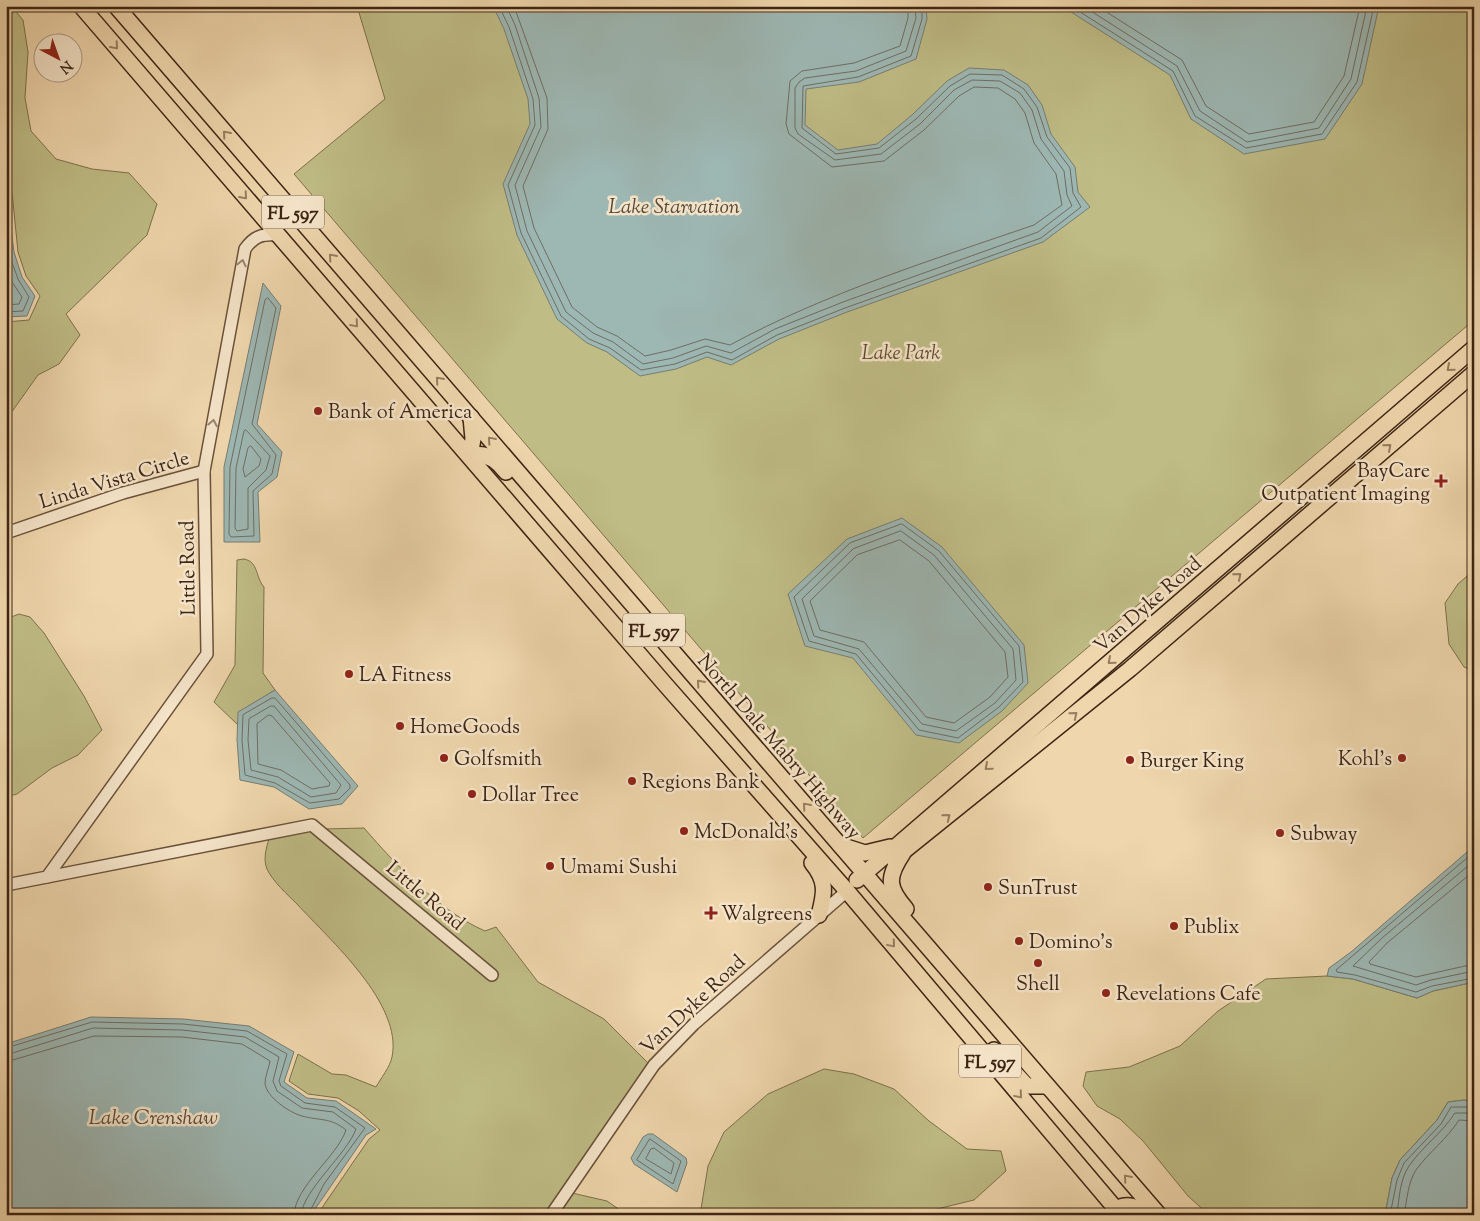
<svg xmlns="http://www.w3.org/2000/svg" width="1480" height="1221" viewBox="0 0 1480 1221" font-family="'Sorts Mill Goudy',serif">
<rect width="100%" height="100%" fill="#efd6ac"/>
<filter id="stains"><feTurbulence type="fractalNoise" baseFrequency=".004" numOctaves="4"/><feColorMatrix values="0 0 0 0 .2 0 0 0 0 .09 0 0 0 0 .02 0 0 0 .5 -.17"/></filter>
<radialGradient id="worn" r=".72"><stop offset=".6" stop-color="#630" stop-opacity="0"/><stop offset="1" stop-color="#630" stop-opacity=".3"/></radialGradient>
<!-- green -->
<g fill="#bfbc85" stroke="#7e704c">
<polygon points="6,6 11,6 23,20 28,52 25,98 31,131 56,159 92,169 129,173 157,204 147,235 66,314 80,335 59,364 38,375 6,420 6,322 29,320 40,296 26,276 18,252 12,192 6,178"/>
<polygon points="357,6 1474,6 1474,320 863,838 294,174 385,99"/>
<path d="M244 559C259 562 255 577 264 587L263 673 275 690 239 712 238 725 214 702 235 665 237 560Z"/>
<polygon points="1474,570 1474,671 1464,667 1449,644 1445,603 1458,584"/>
<polygon points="19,614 30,617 44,633 84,696 102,730 78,755 52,768 17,794 6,797 6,619"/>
<path d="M364 828C397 866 439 911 485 931L496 927 538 982 604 1019 648 1063 545 1215H317L369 1139 380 1130 359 1111 338 1098 308 1094 289 1081 298 1054 332 1074 346 1075 376 1087C381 1078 390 1067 392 1057 403 1004 330 940 297 904 287 894 273 882 267 869 263 860 266 848 269 839L311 831 493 982 499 974 324 829Z"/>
<polygon points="1327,976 1353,979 1417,998 1433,991 1474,982 1474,1102 1464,1100 1448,1102 1437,1120 1400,1160 1392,1178 1385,1215 1209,1215 1188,1196 1143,1141 1120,1119 1097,1106 1083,1086 1086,1072 1129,1067 1180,1046 1218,1011 1266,979"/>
<polygon points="824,1069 854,1074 894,1089 929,1121 967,1149 1001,1151 1006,1171 974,1200 925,1212 922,1215 700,1215 708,1166 724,1132 768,1094"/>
<polygon points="572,1193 607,1201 627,1215 558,1215"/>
</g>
<!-- water -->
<g fill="#9db7b3" stroke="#777d73">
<polygon points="493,6 926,6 927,19 916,59 859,82 806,89 805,125 838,150 877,144 912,115 947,81 969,68 1004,70 1028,85 1042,105 1051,134 1075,167 1078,192 1090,207 1043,242 847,312 779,339 731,365 707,357 676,369 640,376 607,352 587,343 557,319 517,235 503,184 530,124 528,99 504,29"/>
<polygon points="1071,6 1379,6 1362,84 1325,139 1244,154 1191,119 1170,75 1071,12"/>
<polygon points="6,189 14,252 22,277 35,296 27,316 6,317"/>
<polygon points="263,283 281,306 257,424 282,452 277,477 258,492 260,542 224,542 224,467"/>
<polygon points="902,518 942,547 1024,645 1028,683 1002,711 959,743 916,735 853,658 805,646 788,594 847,539"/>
<polygon points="275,690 358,786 342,804 309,809 274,787 240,780 237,740 238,712"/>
<polygon points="1474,846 1474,982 1433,991 1417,998 1353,979 1327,976 1329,968 1351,952"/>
<polygon points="91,1017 183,1019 249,1026 294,1052 284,1082 307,1098 336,1101 376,1129 366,1135 311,1215 6,1215 6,1044"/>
<polygon points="1464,1100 1474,1102 1474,1215 1385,1215 1392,1178 1400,1160 1437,1120 1448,1102"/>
<polygon points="648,1134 653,1134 686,1158 687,1163 677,1192 634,1164 631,1158 643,1137"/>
</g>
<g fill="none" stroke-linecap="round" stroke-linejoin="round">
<!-- shore -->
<g stroke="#6d6e64" stroke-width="1">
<polyline points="499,6 509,27 533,99 535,125 508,185 521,233 561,316 589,339 610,348 641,370 675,364 707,352 732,360 777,335 845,308 1041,238 1081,207 1073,193 1070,168 1047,137 1037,107 1024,89 1002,75 970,74 950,86 916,119 879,148 836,154 802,128 803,86 858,77 911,56 922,19 922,6"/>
<polyline points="506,6 515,25 539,98 541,127 515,185 527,231 566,312 593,333 613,342 643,364 673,358 706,346 731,353 775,329 843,302 1038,232 1072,206 1067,195 1064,171 1041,139 1032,110 1020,93 1000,81 972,80 954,90 920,124 881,154 835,160 798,134 795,128 795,88 799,82 805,78 856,71 906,51 916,18 915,6"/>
<path d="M514 6 547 98 548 129 523 186 534 228 572 307 597 327 617 336 645 356 671 350 705 339 730 345C826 293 932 260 1034 225L1062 205 1056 174 1034 143 1025 113 1015 99 998 88 974 87 959 96 924 130 884 161 832 167 789 134 786 124 790 81 802 71 854 63 900 46 908 18V6"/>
<polyline points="1076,6 1077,10 1173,71 1195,116 1246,148 1322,134 1357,82 1374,6"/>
<polyline points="1083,6 1177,66 1200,111 1247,142 1319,128 1351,79 1367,6"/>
<polyline points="1097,6 1182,60 1206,106 1249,134 1314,122 1344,76 1360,6"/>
<polyline points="6,237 9,254 18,279 29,297 23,311 6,312"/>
<polyline points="6,265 12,282 22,297 19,304 6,305"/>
<polygon points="268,298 276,308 252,424 276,455 272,474 253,491 254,536 231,537 229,534 230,467 265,300"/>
<polygon points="246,430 270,456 266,470 248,488 248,529 237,531 235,528 236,468 244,431"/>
<polygon points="251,446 261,459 259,466 245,477 243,469 248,448"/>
<polygon points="902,524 939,551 1019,646 1023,682 999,707 958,738 919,730 856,654 809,641 794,597 850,543"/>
<polygon points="901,531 934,555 1013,649 1016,680 995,703 956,731 922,724 859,649 814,636 802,599 853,549"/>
<polygon points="900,540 929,561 1005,652 1008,677 990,697 954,723 926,717 864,642 820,630 810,601 857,555"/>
<polygon points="272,698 275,698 350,785 350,788 339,799 310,803 275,783 245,775 242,740 243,715"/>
<polygon points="271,706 274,706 341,785 336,793 311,797 278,777 251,770 248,740 249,719"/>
<polygon points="269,715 272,716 330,783 329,786 312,789 281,770 258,764 257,724"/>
<polyline points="1474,852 1336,970 1337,972 1355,975 1416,992 1432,986 1474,978"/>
<polyline points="1474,861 1382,938 1353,966 1416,985 1431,980 1474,971"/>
<polyline points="1474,871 1387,943 1369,962 1370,964 1416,977 1474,964"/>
<polyline points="6,1048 92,1022 183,1024 247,1031 287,1054 279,1081 281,1086 305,1103 335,1107 365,1128 324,1184 308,1215"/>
<path d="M6 1055 93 1028 182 1030 245 1037 279 1057 273 1081 277 1091 302 1108 333 1112 356 1129C347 1154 303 1190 301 1215"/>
<path d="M6 1062 94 1036 182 1037 242 1044 270 1061C269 1068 265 1076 265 1083 266 1097 290 1113 302 1116 320 1121 330 1117 346 1130 337 1157 295 1186 294 1215"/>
<polygon points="650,1139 681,1161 673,1184 637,1160"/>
<polygon points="651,1149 654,1148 674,1163 671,1174 646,1159"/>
<polyline points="1390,1215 1397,1180 1404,1163 1441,1124 1451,1107 1474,1107"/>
<path d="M1397 1215C1399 1199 1400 1179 1409 1166 1422 1147 1442 1133 1455 1113H1474"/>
<path d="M1404 1215C1407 1200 1408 1182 1416 1170 1429 1152 1447 1139 1459 1120L1474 1121"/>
</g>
<defs>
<g id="minor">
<polyline points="6,533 123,493 204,471"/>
<polyline points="47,877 312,825 492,975"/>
<path d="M6 885 47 877 207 654 204 471 245 249C254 236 262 234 277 235"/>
<polyline points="551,1215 654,1065 694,1024 847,891"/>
</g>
<g id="major">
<polyline points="81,6 664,683 847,891 1121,1215"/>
<polyline points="116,6 1159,1215"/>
<path d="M470 456C485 451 497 460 506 472"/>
<polyline points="470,456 473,439 471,417"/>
<polyline points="840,845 865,853 890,847"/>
<path d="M903 853C887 877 887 887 906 909"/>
<polyline points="894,859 1130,669 1474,373"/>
<path d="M812 863C827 881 825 893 819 915"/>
<polyline points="857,880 1474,348"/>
<polyline points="994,1050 1027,1086 1047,1086"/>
<path d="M1116 1209C1127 1203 1138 1206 1146 1215"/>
</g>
</defs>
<!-- minor casing -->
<use href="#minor" stroke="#6a513a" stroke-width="14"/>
<!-- major casing -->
<use href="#major" stroke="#3d2514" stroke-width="18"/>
<!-- minor -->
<use href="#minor" stroke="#f5e4c9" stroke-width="11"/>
<!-- major -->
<use href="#major" stroke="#efd6ac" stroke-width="15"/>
</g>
<!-- one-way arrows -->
<defs><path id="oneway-chevron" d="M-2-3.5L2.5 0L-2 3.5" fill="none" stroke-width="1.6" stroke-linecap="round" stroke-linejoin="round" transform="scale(1.25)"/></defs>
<g stroke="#967e60">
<use href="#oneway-chevron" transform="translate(115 46) rotate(49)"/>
<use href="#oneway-chevron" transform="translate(226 134) rotate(-131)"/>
<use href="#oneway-chevron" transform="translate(244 196) rotate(49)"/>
<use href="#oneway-chevron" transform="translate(332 257) rotate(-131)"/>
<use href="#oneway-chevron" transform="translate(355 324) rotate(49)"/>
<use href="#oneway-chevron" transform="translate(1450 368) rotate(139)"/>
<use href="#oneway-chevron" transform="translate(439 380) rotate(-131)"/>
<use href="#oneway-chevron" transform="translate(491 440) rotate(-131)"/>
<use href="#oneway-chevron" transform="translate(1388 447) rotate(-41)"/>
<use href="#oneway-chevron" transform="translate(1238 576) rotate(-41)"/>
<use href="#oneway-chevron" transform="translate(1111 661) rotate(139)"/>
<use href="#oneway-chevron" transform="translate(700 683) rotate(-131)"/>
<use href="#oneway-chevron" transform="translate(1074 715) rotate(-39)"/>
<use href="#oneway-chevron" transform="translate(988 767) rotate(139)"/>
<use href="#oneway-chevron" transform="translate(806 806) rotate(-131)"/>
<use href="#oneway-chevron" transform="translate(947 817) rotate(-39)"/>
<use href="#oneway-chevron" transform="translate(892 944) rotate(50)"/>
<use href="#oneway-chevron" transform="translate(1019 1095) rotate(50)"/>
<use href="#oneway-chevron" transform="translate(1127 1178) rotate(-131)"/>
</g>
<g stroke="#99846e">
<use href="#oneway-chevron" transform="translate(242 263) rotate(-77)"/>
<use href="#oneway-chevron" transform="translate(213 423) rotate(-79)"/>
</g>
<!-- markers -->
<g fill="#8f2418" stroke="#f5e4c9" stroke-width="2">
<circle cx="318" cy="411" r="5"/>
<path d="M1438.5 473.5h5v5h5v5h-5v5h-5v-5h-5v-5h5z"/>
<circle cx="349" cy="674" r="5"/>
<circle cx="400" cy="726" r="5"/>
<circle cx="444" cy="758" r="5"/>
<circle cx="1402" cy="758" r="5"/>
<circle cx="1130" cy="760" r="5"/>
<circle cx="632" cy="781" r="5"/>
<circle cx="472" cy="794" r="5"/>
<circle cx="684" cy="831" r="5"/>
<circle cx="1280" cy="833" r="5"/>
<circle cx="550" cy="866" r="5"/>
<circle cx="988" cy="887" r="5"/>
<path d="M708.5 905.5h5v5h5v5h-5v5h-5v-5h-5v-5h5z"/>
<circle cx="1174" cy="926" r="5"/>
<circle cx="1019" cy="941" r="5"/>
<circle cx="1038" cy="963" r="5"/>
<circle cx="1106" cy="993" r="5"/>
</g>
<g text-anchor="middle" stroke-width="5" stroke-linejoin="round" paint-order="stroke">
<!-- shield labels -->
<g fill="#f5e4c9" stroke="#745e4a" stroke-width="1">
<rect x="262" y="195.5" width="62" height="33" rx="4"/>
<rect x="623" y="613.5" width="62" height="33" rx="4"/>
<rect x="959" y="1044.5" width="62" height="33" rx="4"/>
</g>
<g font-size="19" font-weight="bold" fill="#3d2514">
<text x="293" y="219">FL 597</text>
<text x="654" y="637">FL 597</text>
<text x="990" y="1068">FL 597</text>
</g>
<!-- park labels -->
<g font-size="20" font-style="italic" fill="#5e4b30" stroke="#f5e4c9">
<text x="901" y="359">Lake Park</text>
</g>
<!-- poi labels -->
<g font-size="20" fill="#3d2514" stroke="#f5e4c9" text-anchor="start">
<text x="328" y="418">Bank of America</text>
<text x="1430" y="477" text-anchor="end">BayCare<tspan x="1430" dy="23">Outpatient Imaging</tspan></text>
<text x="359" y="681">LA Fitness</text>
<text x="410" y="733">HomeGoods</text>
<text x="454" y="765">Golfsmith</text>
<text x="1392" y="765" text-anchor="end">Kohl's</text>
<text x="1140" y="767">Burger King</text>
<text x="642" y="788">Regions Bank</text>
<text x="482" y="801">Dollar Tree</text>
<text x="694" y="838">McDonald's</text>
<text x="1290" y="840">Subway</text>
<text x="560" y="873">Umami Sushi</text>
<text x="998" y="894">SunTrust</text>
<text x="721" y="920">Walgreens</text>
<text x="1184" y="933">Publix</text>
<text x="1029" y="948">Domino's</text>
<text x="1038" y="990" text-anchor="middle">Shell</text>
<text x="1116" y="1000">Revelations Cafe</text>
</g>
<!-- street labels -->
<g font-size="20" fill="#3d2514" stroke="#f5e4c9">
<text transform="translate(114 479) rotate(-17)" y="7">Linda Vista Circle</text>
<text transform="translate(187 568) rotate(-91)" y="7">Little Road</text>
<text transform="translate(1147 604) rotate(-41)" y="7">Van Dyke Road</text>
<text transform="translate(780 746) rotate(49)" y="7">North Dale Mabry Highway</text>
<text transform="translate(426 895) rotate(40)" y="7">Little Road</text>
<text transform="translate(692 1004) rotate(-43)" y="7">Van Dyke Road</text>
</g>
<!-- water labels -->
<g font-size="21" font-style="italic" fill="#554a3c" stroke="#f5e4c9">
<text x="674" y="213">Lake Starvation</text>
<text x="153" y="1124">Lake Crenshaw</text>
</g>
</g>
<!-- margin -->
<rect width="1480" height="1221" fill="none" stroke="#efd6ac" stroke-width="25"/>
<rect x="8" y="8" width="1465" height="1206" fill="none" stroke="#3d2514" stroke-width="2.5"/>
<rect x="12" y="12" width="1455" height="1196" fill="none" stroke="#3d2514"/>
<!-- north arrow -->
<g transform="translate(58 58) rotate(139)"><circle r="24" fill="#f5e4c9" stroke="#ab9881"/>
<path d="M0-4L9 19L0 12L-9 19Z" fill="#8f2418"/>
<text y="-8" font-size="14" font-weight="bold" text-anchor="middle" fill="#3d2514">N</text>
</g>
<rect width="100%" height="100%" filter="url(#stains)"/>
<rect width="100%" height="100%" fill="url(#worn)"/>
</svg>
